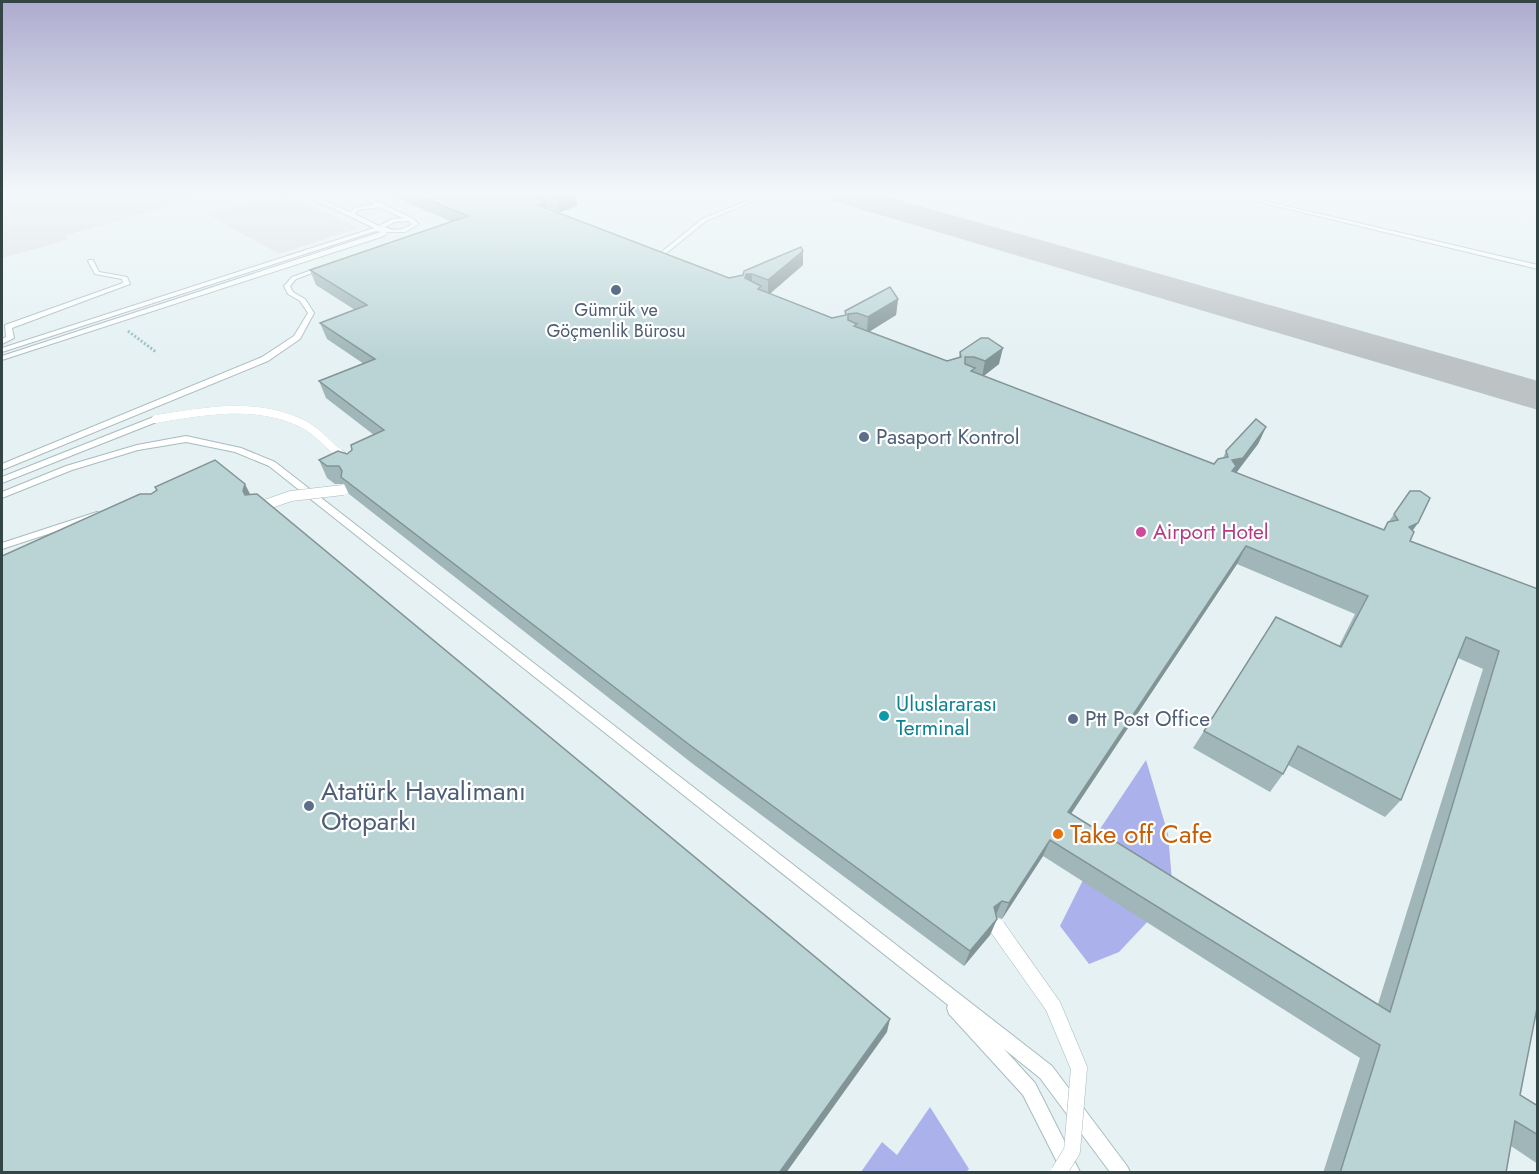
<svg xmlns="http://www.w3.org/2000/svg" width="1539" height="1174" viewBox="0 0 1539 1174" font-family="Jost,sans-serif">
<rect width="100%" height="100%" fill="#e5f1f3"/>
<!-- green -->
<g fill="#abb1ea">
<polygon points="1146,760 1168,834 1172,881 1096,835"/>
<polygon points="1086,874 1150,919 1119,952 1089,964 1060,926"/>
<polygon points="930,1107 969,1169 966,1172 861,1172 882,1142 897,1155"/>
</g>
<!-- parking -->
<g fill="#dbe1e1">
<polygon points="2,194 214,194 64,236 68,240 2,258"/>
<polygon points="279,194 288,194 359,228 279,254 207,214"/>
</g>
<g fill="none" stroke-linecap="round" stroke-linejoin="round">
<!-- taxiway -->
<polygon fill="#bdc3c4" fill-rule="evenodd" points="828,194 878,194 1538,381 1538,410 833,201"/>
<defs>
<g id="lane">
<path d="M231 194C237 194 243 196 248 196 252 195 255 194 260 194L246 200Z"/>
<path d="M302 194H309L350 212 354 208 374 204 354 194H361L412 218 419 224 405 232H387L384 236 2 360V356L381 232 376 231 2 352V348L374 228ZM379 207 403 218 392 219 379 226 355 214 358 210ZM408 221 412 224C404 230 395 232 385 227L395 222Z"/>
<polygon points="763,194 770,194 706,221 659,259 654,258 702,219"/>
<polygon points="1226,194 1235,194 1538,265 1538,269"/>
<polygon points="1518,194 1538,194 1538,197"/>
<polygon points="89,260 93,260 99,272 127,277 130,284 12,328 14,338 2,344 2,339 6,337 5,325 123,283 122,279 95,274 88,261"/>
<polygon points="323,266 328,267 296,279 290,286 293,292 305,299 314,313 300,339 268,361 2,470 2,464 262,357 294,336 308,313 300,301 288,294 284,286 292,277"/>
<polygon points="156,416 159,417 159,421 2,483 2,477"/>
<polygon points="186,436 241,448 275,462 1052,1066 1127,1166 1130,1172 1110,1172 1040,1078 1004,1049 1035,1083 1080,1172 1062,1172 1023,1095 949,1014 947,1008 948,1005 269,466 235,452 186,442 138,450 72,470 2,498 2,492 66,466 137,445"/>
<polygon points="97,512 100,513 102,515 100,517 2,549 2,543"/>
</g>
</defs>
<!-- lane casing -->
<use href="#lane" stroke="#a7bcbf" stroke-width="2"/>
<!-- path -->
<polyline stroke="#98bdc2" stroke-width="3" stroke-dasharray="2 2" stroke-linecap="butt" points="128,331 156,352"/>
<!-- lane -->
<use href="#lane" fill="#fff" fill-rule="evenodd"/>
<defs>
<path id="lane-bridge-far2" d="M156 419C203 411 256 401 301 423 316 430 328 444 340 455"/>
<g id="lane-bridge-far1">
<polyline points="338,453 347,461"/>
<polyline points="259,507 291,496 343,490"/>
</g>
<polyline id="lane-bridge" points="997,927 1053,1006 1079,1068 1072,1151 1059,1172"/>
</defs>
<!-- lane-bridge-far2 casing -->
<use href="#lane-bridge-far2" stroke="#a7bcbf" stroke-width="8" stroke-linecap="butt"/>
<!-- lane-bridge-far1 casing -->
<use href="#lane-bridge-far1" stroke="#a7bcbf" stroke-width="11" stroke-linecap="butt"/>
<!-- lane-bridge casing -->
<use href="#lane-bridge" stroke="#a7bcbf" stroke-width="17" stroke-linecap="butt"/>
<!-- lane-bridge-far2 -->
<use href="#lane-bridge-far2" stroke="#fff" stroke-width="8"/>
<!-- lane-bridge-far1 -->
<use href="#lane-bridge-far1" stroke="#fff" stroke-width="10"/>
<!-- lane-bridge -->
<use href="#lane-bridge" stroke="#fff" stroke-width="16"/>
</g>
<!-- wall -->
<path fill="#a0b6b8" fill-rule="evenodd" d="M388 194H575L577 206 560 212 547 207V209L729 278 803 265 770 294 832 318 845 316V311L898 299 896 315 869 332 947 361 959 357 960 352 999 364 984 376 1214 464 1223 458 1226 451 1266 427 1258 444 1236 473 1383 530 1394 514 1413 531 1410 541 1538 589 1520 1095 1538 1106V1164L1511 1146 1506 1173H1323L1360 1058 1043 856 1002 919 996 917 997 919 990 935 964 966 693 764 349 494 344 484H335L327 478 319 460 347 454 374 435 326 398 319 381 364 364 327 339 320 323 355 310 316 285 310 270 452 222ZM1237 564 1355 614 1339 646 1204 731 1193 748 1270 792 1283 774 1288 765 1385 817 1401 800 1458 658 1483 669 1378 1004 1071 813Z"/>
<!-- shaded-wall -->
<g fill="#829496">
<polygon points="570,194 575,194 577,206 560,212 557,198"/>
<polygon points="546,202 548,216 538,205"/>
<polygon points="803,251 803,265 768,295 768,280"/>
<polygon points="746,274 752,274 752,289 745,278"/>
<polygon points="898,299 896,315 867,333 868,317"/>
<polygon points="1003,348 999,364 982,377 985,361"/>
<polygon points="1266,427 1258,444 1224,489 1232,460"/>
<polygon points="245,484 254,502 252,509 243,491"/>
<polygon points="1418,523 1406,540 1409,527"/>
<polygon points="1246,546 1237,564 1061,829 1068,812"/>
<polygon points="1050,840 1043,856 1002,919 1009,903"/>
<polygon points="1002,901 995,917 994,907"/>
<polygon points="997,919 990,935 964,966 970,951"/>
<polygon points="890,1019 887,1032 786,1173 779,1173"/>
</g>
<!-- building -->
<g fill="#bad4d6" stroke="#829496" stroke-width="1.5" fill-rule="evenodd">
<path d="M415 194H525L546 202 538 205 729 278 743 275 744 271 801 247 803 251 768 280 752 274H746L745 278 761 286 758 289 832 318 846 315 845 311 890 287 898 299 868 317 857 313 848 314V320L857 324 854 326 947 361 961 357 960 352 981 338H988L1003 348 985 361 974 357H965V364L975 368 971 371 1214 464 1218 459 1228 457 1226 451 1256 419 1266 427 1243 458 1232 460 1236 466 1232 471 1384 530 1388 522 1398 520 1394 514 1410 491H1420L1430 498 1418 523 1409 527 1414 532 1410 541 1538 589V1003L1520 1095 1538 1106V1135L1515 1121 1506 1173H1340L1380 1045 1050 840 1009 903 1002 901 994 907 997 919 970 951 691 746 341 477 342 471 339 466H327L319 460 338 451 347 454 352 450 351 445 384 430 319 381 375 359 320 323 367 305 310 270 468 216ZM1246 546 1368 596 1341 647 1276 617 1204 731 1283 774 1298 746 1401 800 1466 637 1499 651 1390 1012 1068 812Z"/>
<polygon points="544,194 570,194 557,198"/>
<polygon points="215,460 245,484 243,491 245,495 257,494 890,1019 779,1173 2,1173 2,556 140,494 151,494 157,490 155,487"/>
</g>
<!-- sky -->
<linearGradient id="sky" x2="0" y2="1"><stop stop-color="#adabcf"/><stop offset="0.54" stop-color="#f3f9fa"/><stop offset="1" stop-color="#f3f9fa" stop-opacity="0"/></linearGradient>
<rect width="1539" height="358" fill="url(#sky)"/>
<!-- markers -->
<g fill="#5c6f8a" stroke="#fff" stroke-width="2">
<circle cx="616" cy="290" r="6"/>
<circle cx="864" cy="437" r="6"/>
<circle cx="1073" cy="719" r="6"/>
<circle cx="309" cy="806" r="6"/>
</g>
<circle fill="#d1479c" stroke="#fff" stroke-width="2" cx="1141" cy="532" r="6"/>
<circle fill="#0f9aa8" stroke="#fff" stroke-width="2" cx="884" cy="716" r="6"/>
<circle fill="#e8710a" stroke="#fff" stroke-width="2" cx="1058" cy="834" r="6"/>
<g text-anchor="middle" stroke-width="4.5" stroke-linejoin="round" paint-order="stroke">
<!-- far-service labels -->
<g font-size="18" fill="#4e5e75" stroke="#fff">
<text x="616" y="316">Gümrük ve<tspan x="616" dy="21">Göçmenlik Bürosu</tspan></text>
</g>
<!-- service labels -->
<g font-size="21" fill="#4e5e75" stroke="#fff" text-anchor="start">
<text x="876" y="444">Pasaport Kontrol</text>
<text x="1085" y="726">Ptt Post Office</text>
</g>
<!-- hotel labels -->
<g font-size="21" fill="#b23c85" stroke="#fff" text-anchor="start">
<text x="1153" y="539">Airport Hotel</text>
</g>
<!-- culture labels -->
<g font-size="21" fill="#0d838f" stroke="#fff" text-anchor="start">
<text x="896" y="711">Uluslararası<tspan x="896" dy="24">Terminal</tspan></text>
</g>
<!-- near-service labels -->
<g font-size="26" fill="#4e5e75" stroke="#fff" text-anchor="start">
<text x="321" y="800">Atatürk Havalimanı<tspan x="321" dy="30">Otoparkı</tspan></text>
</g>
<!-- near-food labels -->
<g font-size="26" fill="#c56008" stroke="#fff" text-anchor="start">
<text x="1070" y="843">Take off Cafe</text>
</g>
</g>
<!-- border -->
<rect width="1539" height="1174" fill="none" stroke="#344546" stroke-width="6"/>
</svg>
